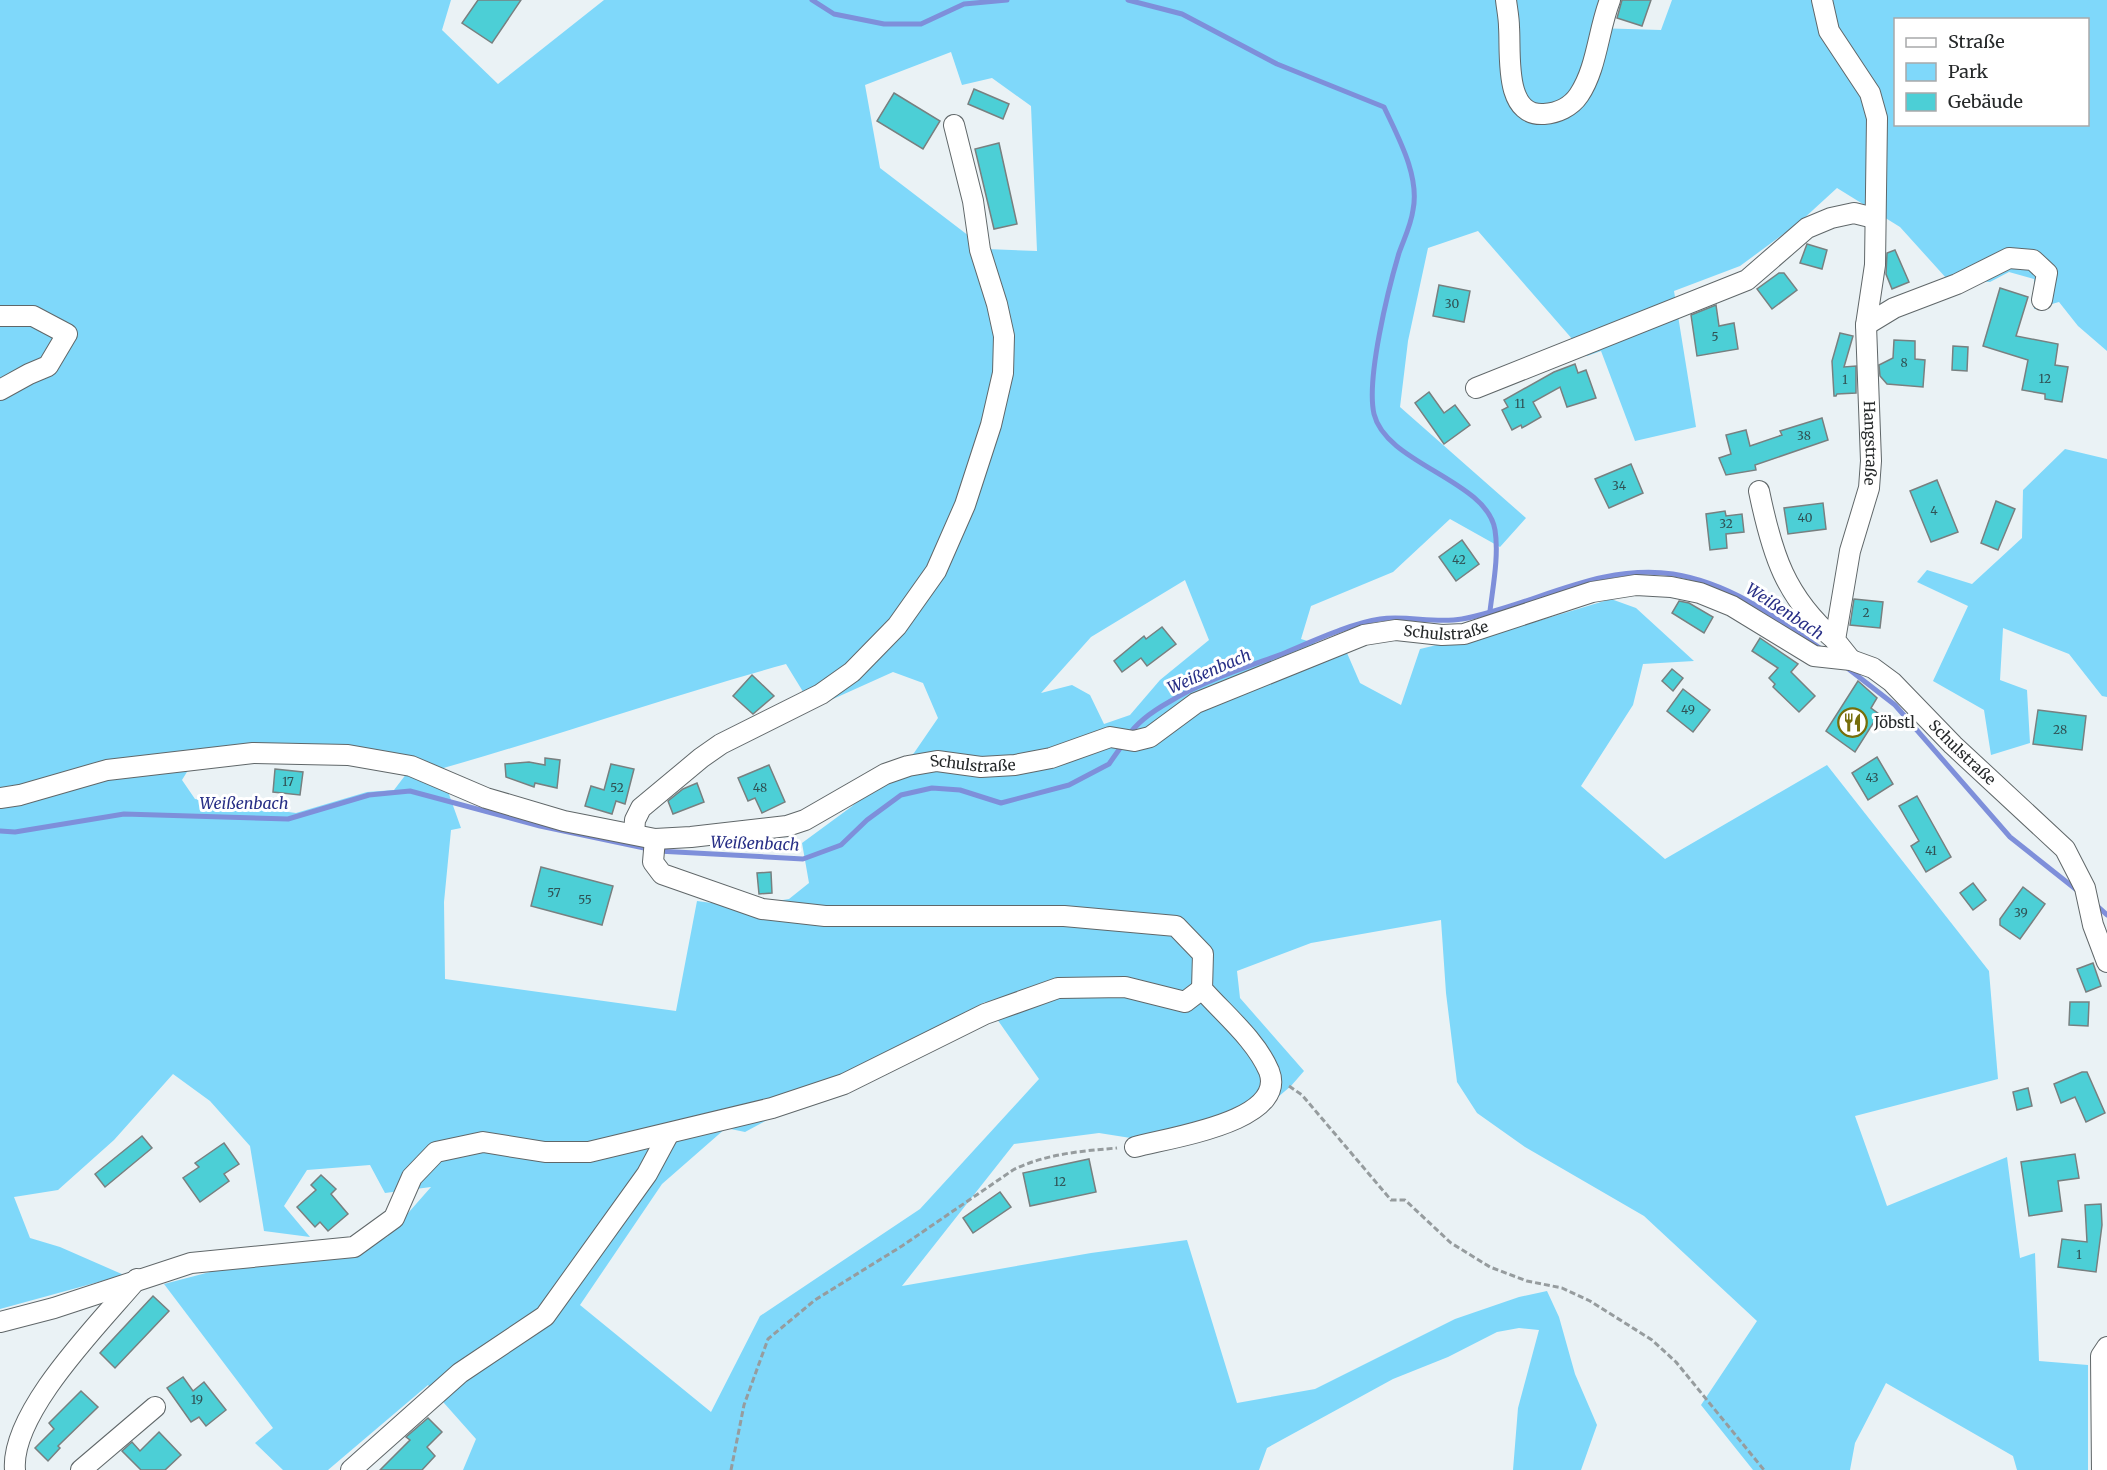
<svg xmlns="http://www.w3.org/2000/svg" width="2107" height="1470" viewBox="0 0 2107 1470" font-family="Merriweather,serif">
<rect width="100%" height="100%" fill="#eaf2f5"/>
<!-- green -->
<g fill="#7fd8fa" fill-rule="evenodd">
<path d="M0 0H451L442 30 498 84 604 0H1605L1595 28 1661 30 1672 0H2107V351L2078 326 2059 302 2034 309V279L2009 272 1990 282 1947 279 1900 227 1837 188 1801 221 1740 266 1674 291 1696 427 1635 441 1601 351 1587 356 1478 231 1428 248 1408 341 1400 407 1526 518 1500 547 1450 519 1393 572 1311 606 1301 639 1347 653 1360 683 1401 705 1420 649 1538 621 1611 599 1636 608 1694 661 1643 664 1633 705 1581 786 1665 859 1827 765 1989 971 1998 1079 1855 1116 1887 1206 2007 1157 2020 1258 2035 1253 2039 1361 2088 1365V1470H2017L2013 1456 1886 1383 1855 1443 1850 1470H1753L1701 1405 1757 1321 1644 1216 1525 1147 1477 1113 1457 1082 1446 993 1441 920 1311 943 1237 971 1240 998 1304 1071 1291 1086 1251 1120 1156 1142 1099 1133 1014 1144 902 1286 1091 1253 1187 1240 1237 1403 1315 1389 1455 1319 1519 1297 1547 1291 1559 1317 1575 1374 1597 1425 1581 1470H1513L1518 1408 1539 1330 1519 1328 1497 1332 1448 1357 1393 1379 1267 1448 1259 1470H463L476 1439 428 1385 328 1470H283L255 1443 273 1428 164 1284 229 1267 334 1256 387 1237 431 1187 385 1193 370 1165 307 1170 284 1206 310 1237 264 1231 250 1146 210 1101 173 1074 114 1140 58 1190 14 1197 30 1238 60 1247 124 1275 0 1309ZM1896 20H2088V124H1896ZM951 52 962 85 992 78 1031 106 1037 251 986 249 880 168 865 85ZM1185 580 1209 640 1160 680 1130 715 1104 724 1090 695 1072 685 1041 693 1091 637ZM786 664 813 708 893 672 923 683 938 718 914 753 851 807 802 843 809 883 789 899 742 907 697 901 676 1011 445 979 444 902 451 830 461 828 440 769C556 736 670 696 786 664ZM291 759 407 772V773L394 790 367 792 296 813 195 799 182 780 190 767ZM985 1002 1039 1079 920 1209 760 1316 711 1412 580 1305 662 1184 726 1128 745 1132Z"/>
<polygon points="2065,449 2107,459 2107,697 2102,696 2069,654 2003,628 2000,680 2027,690 2030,743 1991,755 1984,710 1933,681 1968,606 1917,582 1927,570 1972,584 2022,538 2023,490"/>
</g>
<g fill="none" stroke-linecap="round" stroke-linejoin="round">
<!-- stream -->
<g stroke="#7e8fda" stroke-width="5">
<polyline points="812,0 834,14 884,24 921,24 964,4 1007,0"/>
<path d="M1128 0 1182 14 1277 64 1384 107C1398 137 1420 176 1413 210 1411 225 1404 239 1399 253 1388 290 1366 379 1374 414 1386 464 1487 480 1495 530 1499 555 1493 586 1490 611"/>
<polyline points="1846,667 1895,705 2010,837 2078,891"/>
<path d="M1128 736C1138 721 1153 711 1169 702 1203 681 1244 668 1282 654 1309 643 1351 623 1380 619 1407 615 1435 624 1462 619 1533 606 1598 563 1673 574 1730 583 1776 617 1821 649"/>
<polyline points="0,831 15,832 124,814 288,819 369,795 410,791 540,826 649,849"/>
<polyline points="658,851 803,859 841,845 867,820 901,795 932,788 960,790 1001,803 1069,785 1109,764 1123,744"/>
<polyline points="2095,904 2107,915"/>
</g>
</g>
<!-- building -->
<g fill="#4ccfd6" stroke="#788080" stroke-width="1.5">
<polygon points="478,0 521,0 492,43 462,23"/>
<polygon points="1622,0 1651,0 1642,26 1617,18"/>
<polygon points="974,89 1009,104 1003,119 968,104"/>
<polygon points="894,93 940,121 923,149 877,121"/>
<polygon points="999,143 1017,224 994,229 975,149"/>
<polygon points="1807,244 1827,250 1822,269 1800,263"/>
<polygon points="1895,250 1909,282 1892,289 1886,274 1887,253"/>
<polygon points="1779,273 1784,273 1797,290 1772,309 1757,289"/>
<polygon points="1439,285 1470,291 1464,322 1433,316"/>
<polygon points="2000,288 2028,297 2016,336 2058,344 2055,365 2068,367 2062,402 2045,399 2045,394 2022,390 2028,360 1983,346"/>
<polygon points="1716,305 1719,326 1734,323 1738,349 1697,356 1691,315"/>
<polygon points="1840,333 1853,336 1844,367 1856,366 1856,393 1837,394 1836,396 1834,396 1832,361"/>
<polygon points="1894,340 1915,341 1915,359 1925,360 1923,387 1887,384 1880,376 1879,365 1893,358"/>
<polygon points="1953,346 1968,347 1967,371 1952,370"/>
<polygon points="1575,364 1578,373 1586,370 1596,398 1567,407 1560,387 1533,402 1541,417 1522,428 1521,425 1512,430 1502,410 1508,407 1504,400 1554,372"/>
<polygon points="1429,392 1444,413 1455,405 1470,425 1444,444 1415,403"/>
<polygon points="1822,418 1828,440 1755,465 1756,470 1726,475 1719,458 1731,454 1726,435 1746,430 1750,446 1782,435 1780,431"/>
<polygon points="1631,464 1643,493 1609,508 1595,479"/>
<polygon points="1937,480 1958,532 1931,542 1910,491"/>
<polygon points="1996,501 2015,509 1998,550 1981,543"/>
<polygon points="1823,503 1826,529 1788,534 1784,508"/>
<polygon points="1725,511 1726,516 1742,514 1744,532 1726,534 1727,548 1710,550 1706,514"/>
<polygon points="1462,540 1479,564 1456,581 1439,557"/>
<polygon points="1854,599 1883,602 1880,628 1850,625"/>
<polygon points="1679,601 1689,603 1713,617 1704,633 1672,613"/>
<polygon points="1162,627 1176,644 1147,666 1141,658 1122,672 1114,661 1144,636 1146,639"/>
<polygon points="1760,638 1798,664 1791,672 1815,696 1799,712 1773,687 1775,684 1769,678 1778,668 1752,651"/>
<polygon points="1672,669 1683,678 1673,691 1662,681"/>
<polygon points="752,675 774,696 753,714 733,696"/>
<polygon points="1858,681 1877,698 1871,708 1879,714 1855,752 1826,731"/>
<polygon points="1683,689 1710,710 1693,732 1667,711"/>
<polygon points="2038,710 2086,716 2082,750 2033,744"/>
<polygon points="1877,757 1893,784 1868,800 1852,773"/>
<polygon points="545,758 560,760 557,788 535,783 534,787 506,777 505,764 529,762 545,765"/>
<polygon points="611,764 634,769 625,804 616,801 612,814 585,806 591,786 604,790"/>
<polygon points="769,765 785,802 762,813 755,798 748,801 738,778"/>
<polygon points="275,769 303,772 300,795 273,792"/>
<polygon points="697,783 704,802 673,814 668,801 683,789"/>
<polygon points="1917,796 1951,857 1926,872 1911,846 1919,841 1899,806"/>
<polygon points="541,867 613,886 602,925 531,906"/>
<polygon points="771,872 772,893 759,894 757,873"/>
<polygon points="1973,883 1986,900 1973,910 1960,893"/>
<polygon points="2023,887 2045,904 2020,939 2000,925 2000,919"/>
<polygon points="2093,963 2101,986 2086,992 2077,969"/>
<polygon points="2070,1002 2089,1002 2088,1026 2069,1025"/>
<polygon points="2082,1072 2087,1072 2105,1113 2086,1122 2075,1097 2061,1103 2054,1084"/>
<polygon points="2028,1088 2032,1106 2017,1110 2013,1092"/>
<polygon points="142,1136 152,1148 105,1187 95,1174"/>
<polygon points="224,1143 239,1164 224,1174 229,1181 200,1202 183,1178 199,1167 195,1163"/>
<polygon points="2075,1154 2079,1178 2058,1181 2062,1211 2029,1216 2021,1162"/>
<polygon points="1089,1159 1096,1192 1030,1206 1023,1173"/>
<polygon points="321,1175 336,1189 331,1194 348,1214 328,1231 320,1222 315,1227 297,1207 316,1190 311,1185"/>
<polygon points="1000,1192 1011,1207 973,1233 963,1218"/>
<polygon points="2101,1204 2102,1225 2096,1272 2058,1267 2062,1239 2087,1242 2085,1205"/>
<polygon points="153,1296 169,1311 115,1368 100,1353"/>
<polygon points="183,1377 193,1391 204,1382 226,1410 206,1426 199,1417 191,1422 167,1388"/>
<polygon points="81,1391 98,1407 58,1446 60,1448 48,1461 35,1448 54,1429 49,1423"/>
<polygon points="428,1418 442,1432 427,1447 435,1456 422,1470 380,1470 410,1440 406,1437"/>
<polygon points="159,1432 181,1455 165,1470 141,1470 122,1451 132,1442 140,1451"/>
</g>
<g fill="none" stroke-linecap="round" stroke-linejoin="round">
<defs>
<g id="minor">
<path d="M1506 0C1507 9 1509 18 1509 27 1511 52 1503 117 1544 114 1557 113 1571 107 1579 95 1597 68 1598 31 1610 0"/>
<path id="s1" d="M1822 0 1829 31 1870 93 1877 118 1875 265 1866 325 1871 461 1869 488 1850 551 1835 640 1851 660"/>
<polyline points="0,316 33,316 67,334 48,366 29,374 0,390"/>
<polyline points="1866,325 1894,308 1957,284 2009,258 2033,260 2047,273 2042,300"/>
<polyline points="1476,388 1747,280 1807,228 1831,218 1854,213 1874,218"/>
<path d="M1759 491C1772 554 1785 597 1835 640"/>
<path id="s2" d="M0 798 20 795 107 770 253 753 348 755 411 766 486 798 564 821 655 839 691 837 787 826 805 820 885 774 908 766 937 761 981 767 1015 765 1051 758 1110 737 1134 741 1150 737 1196 703 1364 635 1396 630 1442 635 1464 634 1592 592 1636 585 1671 587 1700 593 1732 606 1814 656 1851 660 1873 668 1892 682 1953 745 2065 849 2085 888 2093 925 2107 962"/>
<polyline points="634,834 635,820 641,808 701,758 721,744 821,694 852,672 897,626 936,571 965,505 991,425 1003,373 1004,336 997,304 980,250 973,201 954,125"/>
<path d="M655 839 653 862 662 874 762 909 825 916H1064L1176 926 1203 954 1202 989C1224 1014 1256 1040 1269 1071 1289 1122 1166 1138 1135 1147"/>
<polyline points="0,1322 54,1308 191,1263 354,1247 394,1218 412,1177 436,1152 483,1142 545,1152 589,1152 772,1108 844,1084 985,1014 1058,988 1125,987 1185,1002 1202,989"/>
<path d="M15 1470C10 1412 101 1322 137 1279"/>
<polyline points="81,1470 155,1407"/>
<polyline points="351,1470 460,1373 545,1316 647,1174 668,1135"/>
<polyline points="2102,1470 2101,1356 2107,1347"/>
</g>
</defs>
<!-- minor casing -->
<use href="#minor" stroke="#606769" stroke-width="22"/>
<!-- path -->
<g stroke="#969c9e" stroke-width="3" stroke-dasharray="6 3" stroke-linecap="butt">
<polyline points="1289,1086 1302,1095 1391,1200 1405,1200 1451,1243 1490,1267 1527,1281 1562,1288 1590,1301 1652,1340 1676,1362 1764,1470"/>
<path d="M731 1470 744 1405 768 1339 815 1300 902 1246 1013 1170C1045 1154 1081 1151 1117 1148"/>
</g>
<!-- minor -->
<use href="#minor" stroke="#fff" stroke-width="20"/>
</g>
<!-- icons -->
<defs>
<symbol id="restaurant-ring" viewBox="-11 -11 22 22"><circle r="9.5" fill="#fff" stroke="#776e0b" stroke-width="1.5"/><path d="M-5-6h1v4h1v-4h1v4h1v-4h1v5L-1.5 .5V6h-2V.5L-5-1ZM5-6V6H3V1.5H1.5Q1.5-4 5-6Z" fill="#776e0b"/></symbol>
</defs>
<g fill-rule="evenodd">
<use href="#restaurant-ring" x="1836" y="706" width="33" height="33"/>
</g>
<g text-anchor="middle" stroke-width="6" stroke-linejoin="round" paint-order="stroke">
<!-- number labels -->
<g font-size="12" fill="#305255">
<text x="1452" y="308">30</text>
<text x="1715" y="341">5</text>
<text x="1904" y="367">8</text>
<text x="2045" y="383">12</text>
<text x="1845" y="384">1</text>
<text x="1520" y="408">11</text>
<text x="1804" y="440">38</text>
<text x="1619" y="490">34</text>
<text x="1934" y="515">4</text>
<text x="1805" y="522">40</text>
<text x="1726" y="528">32</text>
<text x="1459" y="564">42</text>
<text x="1866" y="617">2</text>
<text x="1688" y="714">49</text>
<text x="2060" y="734">28</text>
<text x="1872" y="782">43</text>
<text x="288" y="786">17</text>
<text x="617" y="792">52</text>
<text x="760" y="792">48</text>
<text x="1931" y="855">41</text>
<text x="554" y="897">57</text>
<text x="585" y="904">55</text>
<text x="2021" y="917">39</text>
<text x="1060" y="1186">12</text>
<text x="2079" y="1259">1</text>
<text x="197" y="1404">19</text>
</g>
<!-- street labels -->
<g font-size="15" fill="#26292a" stroke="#fff">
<text dy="5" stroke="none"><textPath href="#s1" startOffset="458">Hangstraße</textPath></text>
<text dy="5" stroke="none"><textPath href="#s2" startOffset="1510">Schulstraße</textPath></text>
<text dy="5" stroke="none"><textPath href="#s2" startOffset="2086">Schulstraße</textPath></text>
<text dy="5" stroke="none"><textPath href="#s2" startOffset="1006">Schulstraße</textPath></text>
</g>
<!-- poi labels -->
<g font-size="15" fill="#26292a" stroke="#fff" text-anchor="start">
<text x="1874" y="728">Jöbstl</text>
</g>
<!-- water labels -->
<g font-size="16" font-style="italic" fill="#282f86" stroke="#fff">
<text transform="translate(1785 611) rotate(33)" y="6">Weißenbach</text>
<text transform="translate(1209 671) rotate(-23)" y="6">Weißenbach</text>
<text x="244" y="809">Weißenbach</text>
<text transform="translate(755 843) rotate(2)" y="6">Weißenbach</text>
</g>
</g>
<!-- legend -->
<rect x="1894" y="18" width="195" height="108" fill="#ffffff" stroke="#a8a9aa" stroke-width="1.5"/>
<rect x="1906" y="38" width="30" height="9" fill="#ffffff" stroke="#a8a9aa" stroke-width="1.5"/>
<text x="1948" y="48" font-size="18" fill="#26292a">Straße</text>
<rect x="1906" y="63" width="30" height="18" fill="#7fd8fa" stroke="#a8a9aa" stroke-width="1.5"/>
<text x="1948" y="78" font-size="18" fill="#26292a">Park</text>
<rect x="1906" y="93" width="30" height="18" fill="#4ccfd6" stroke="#a8a9aa" stroke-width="1.5"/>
<text x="1948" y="108" font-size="18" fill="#26292a">Gebäude</text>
</svg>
